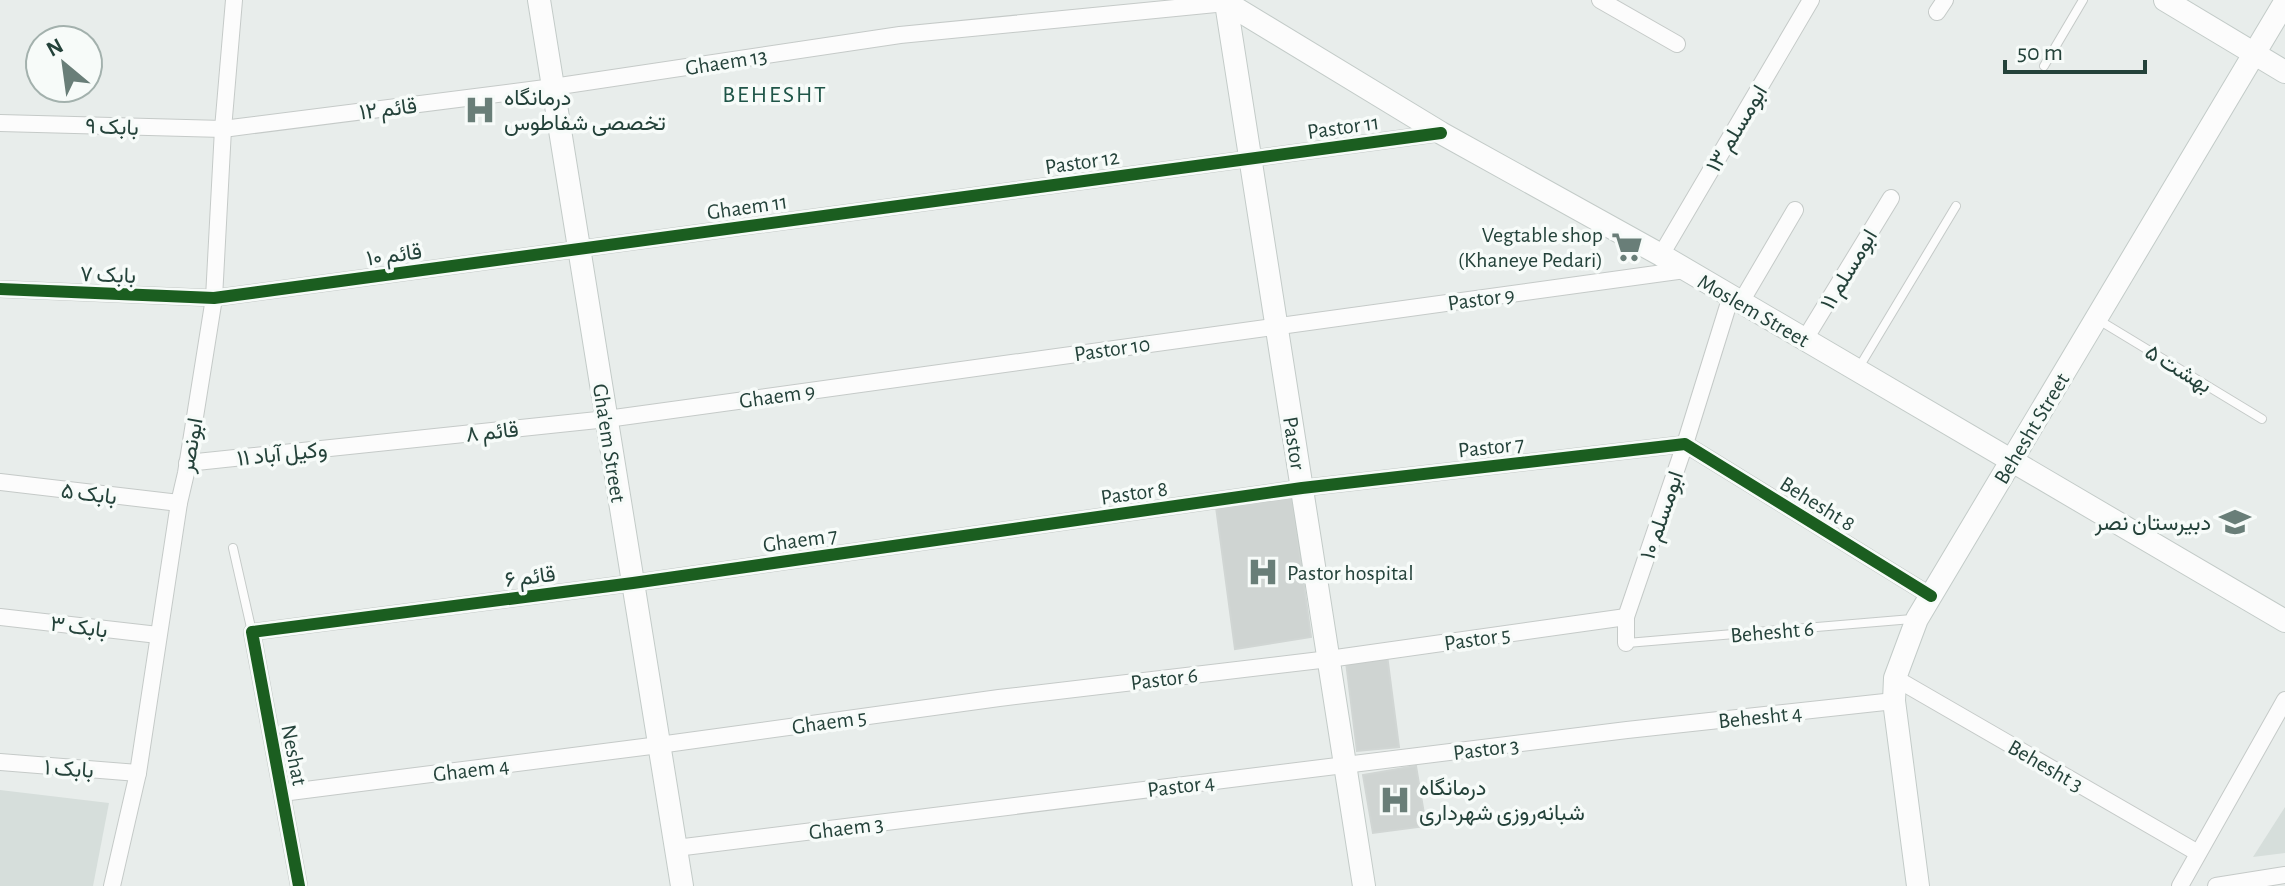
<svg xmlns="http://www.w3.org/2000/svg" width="2285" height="886" viewBox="0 0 2285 886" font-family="'Alegreya Sans',Vazirmatn,sans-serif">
<rect width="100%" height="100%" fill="#e8edeb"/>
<!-- built -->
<g fill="#d6dedb">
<polygon points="0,790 109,803 93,886 0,886"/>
<polygon points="2285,807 2285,853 2253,857"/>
</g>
<!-- building -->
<g fill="#cfd4d2" stroke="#d1d6d4" stroke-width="2">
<polygon points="1292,498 1311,637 1235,649 1216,507"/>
<polygon points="1387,655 1399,747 1357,751 1346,662"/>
<polygon points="1416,766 1426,826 1373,833 1363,775"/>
</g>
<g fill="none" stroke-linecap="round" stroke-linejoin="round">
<defs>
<g id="lane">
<polyline points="2044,66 2083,0"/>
<polyline points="2097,319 2262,419"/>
<polyline points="1858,369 1956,206"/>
<polyline points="233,548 252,632"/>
<polyline points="1627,643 1912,619"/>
</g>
<g id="street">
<polyline points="1600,0 1677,44"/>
<polyline points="1937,12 1945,0"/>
<polyline points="0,123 223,129 553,87 900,35 1226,3"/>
<polyline points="1661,255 1811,0"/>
<polyline points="0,289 214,298 1441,133"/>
<polyline points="1741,302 1795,210"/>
<polyline points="1805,339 1891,198"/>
<polyline points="187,463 607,419 1685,270"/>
<polyline points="0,482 179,503"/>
<polyline points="0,617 158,635"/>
<polyline points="1626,643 1626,617 1685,444 1731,296"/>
<polyline points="1895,678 2198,853"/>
<polyline points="0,762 138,773"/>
<polyline points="282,793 659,745 999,698 1329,659 1626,617"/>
<polyline points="676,848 1627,730 1894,701"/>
<polyline points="112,886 138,773 179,503 186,473 214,298 223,129 234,0"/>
<polyline points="299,886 252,632 633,583 1302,488 1685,444 1931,596"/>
<polyline points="2180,886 2285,700"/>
<polyline points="2216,886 2285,875"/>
</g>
<g id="secondary">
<polyline points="539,0 682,886"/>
<polyline points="1222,0 1441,133 1661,255 2285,621"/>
<polyline points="1228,0 1226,3 1364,886"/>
<polyline points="2165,0 2285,72"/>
<polyline points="1918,886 1894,701 1895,678 1917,619 2285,2"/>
</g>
</defs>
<!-- lane casing -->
<use href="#lane" stroke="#c5cac8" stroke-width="10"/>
<!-- street casing -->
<use href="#street" stroke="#c5cac8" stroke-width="18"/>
<!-- secondary casing -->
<use href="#secondary" stroke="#c3cbc8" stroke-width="24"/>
<!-- lane -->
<use href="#lane" stroke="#fcfcfc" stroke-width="8"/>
<!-- street -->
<use href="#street" stroke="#fcfcfc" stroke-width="16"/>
<!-- secondary -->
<use href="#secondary" stroke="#fcfcfc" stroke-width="22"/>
<defs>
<g id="cycleway">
<polyline points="0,289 214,298 1441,133"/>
<polyline points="299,886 252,632 633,583 1302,488 1685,444 1931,596"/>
</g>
</defs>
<!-- cycleway casing -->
<use href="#cycleway" stroke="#f7fbf9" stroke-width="17"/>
<!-- cycleway -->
<use href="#cycleway" stroke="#1b5e20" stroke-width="12"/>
</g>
<!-- icons -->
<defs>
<symbol id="hospital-bare" viewBox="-9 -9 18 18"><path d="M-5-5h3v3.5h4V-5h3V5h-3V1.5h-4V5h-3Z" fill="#697e78" stroke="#f7fbf9" stroke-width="2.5" paint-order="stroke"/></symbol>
<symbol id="supermarket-bare" viewBox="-9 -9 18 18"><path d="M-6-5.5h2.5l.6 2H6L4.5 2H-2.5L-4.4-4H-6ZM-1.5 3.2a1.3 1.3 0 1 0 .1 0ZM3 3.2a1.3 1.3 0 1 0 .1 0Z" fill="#697e78" stroke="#f7fbf9" stroke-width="2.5" paint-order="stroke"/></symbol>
<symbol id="school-bare" viewBox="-9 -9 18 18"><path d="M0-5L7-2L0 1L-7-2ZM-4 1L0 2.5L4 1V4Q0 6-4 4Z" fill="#697e78" stroke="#f7fbf9" stroke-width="2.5" paint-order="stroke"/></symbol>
</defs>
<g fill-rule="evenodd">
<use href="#hospital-bare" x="458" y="88" width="44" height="44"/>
<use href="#supermarket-bare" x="1605" y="225" width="44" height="44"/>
<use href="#school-bare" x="2213" y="500" width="44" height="44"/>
<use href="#hospital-bare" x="1241" y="550" width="44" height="44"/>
<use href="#hospital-bare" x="1373" y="778" width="44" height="44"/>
</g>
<g text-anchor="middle" stroke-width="7" stroke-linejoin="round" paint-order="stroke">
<!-- street labels -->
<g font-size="22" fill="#24423a" stroke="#f7fbf9">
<text transform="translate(726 61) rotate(-9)" y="8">Ghaem 13</text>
<text transform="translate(388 108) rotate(-7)" y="8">قائم ۱۲</text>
<text transform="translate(112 126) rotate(2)" y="8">بابک ۹</text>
<text transform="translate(1343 126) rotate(-8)" y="8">Pastor 11</text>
<text transform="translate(1736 128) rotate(-59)" y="8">ابومسلم ۱۳</text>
<text transform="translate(1082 161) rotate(-8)" y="8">Pastor 12</text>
<text transform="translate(747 206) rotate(-8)" y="8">Ghaem 11</text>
<text transform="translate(394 254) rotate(-8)" y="8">قائم ۱۰</text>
<text transform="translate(1848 269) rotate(-59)" y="8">ابومسلم ۱۱</text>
<text transform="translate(108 274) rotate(2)" y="8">بابک ۷</text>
<text transform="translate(1481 298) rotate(-8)" y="8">Pastor 9</text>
<text transform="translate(1754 310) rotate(30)" y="8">Moslem Street</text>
<text transform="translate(1112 348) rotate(-8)" y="8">Pastor 10</text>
<text transform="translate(2179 368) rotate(31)" y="8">بهشت ۵</text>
<text transform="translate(777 395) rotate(-8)" y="8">Ghaem 9</text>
<text transform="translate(2031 428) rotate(-59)" y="8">Behesht Street</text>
<text transform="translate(492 431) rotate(-6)" y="8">قائم ۸</text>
<text transform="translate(610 443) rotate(81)" y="8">Gha'em Street</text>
<text transform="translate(1295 443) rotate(81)" y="8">Pastor</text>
<text transform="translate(190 445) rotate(-80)" y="8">ابونصر</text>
<text transform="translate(1491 446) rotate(-6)" y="8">Pastor 7</text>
<text transform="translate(282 453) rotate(-6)" y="8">وکیل آباد ۱۱</text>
<text transform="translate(1134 492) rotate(-8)" y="8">Pastor 8</text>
<text transform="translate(89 493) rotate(7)" y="8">بابک ۵</text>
<text transform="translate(1818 503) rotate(32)" y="8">Behesht 8</text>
<text transform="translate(1661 515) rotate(-71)" y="8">ابومسلم ۱۰</text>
<text transform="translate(800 539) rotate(-8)" y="8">Ghaem 7</text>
<text transform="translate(530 576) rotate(-7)" y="8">قائم ۶</text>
<text transform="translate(79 626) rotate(7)" y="8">بابک ۳</text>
<text transform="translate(1772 631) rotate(-5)" y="8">Behesht 6</text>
<text transform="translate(1477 638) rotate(-8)" y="8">Pastor 5</text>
<text transform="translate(1164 678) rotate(-7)" y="8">Pastor 6</text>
<text transform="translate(1760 716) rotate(-6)" y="8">Behesht 4</text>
<text transform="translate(829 721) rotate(-8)" y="8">Ghaem 5</text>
<text transform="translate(1486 748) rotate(-7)" y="8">Pastor 3</text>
<text transform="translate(295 755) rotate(79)" y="8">Neshat</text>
<text transform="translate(2046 765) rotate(30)" y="8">Behesht 3</text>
<text transform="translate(69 768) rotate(4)" y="8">بابک ۱</text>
<text transform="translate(471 769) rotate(-7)" y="8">Ghaem 4</text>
<text transform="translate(1181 785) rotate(-7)" y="8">Pastor 4</text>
<text transform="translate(846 827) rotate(-7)" y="8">Ghaem 3</text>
</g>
<!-- poi labels -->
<g font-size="22" fill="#24423a" stroke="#f7fbf9" text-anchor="start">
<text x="504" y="105">درمانگاه<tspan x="504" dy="25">تخصصی شفاطوس</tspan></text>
<text x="1603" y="242" text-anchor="end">Vegtable shop<tspan x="1603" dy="25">(Khaneye Pedari)</tspan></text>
<text x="2211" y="530" text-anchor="end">دبیرستان نصر</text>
<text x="1287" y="580">Pastor hospital</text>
<text x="1419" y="795">درمانگاه<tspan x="1419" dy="25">شبانه‌روزی شهرداری</tspan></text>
</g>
<!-- neighbourhood labels -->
<g font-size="24" letter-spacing="2" fill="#1f5548" stroke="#f7fbf9">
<text x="775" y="102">BEHESHT</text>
</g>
</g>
<!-- north arrow -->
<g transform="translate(64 64) rotate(331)"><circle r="38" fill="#f7fbf9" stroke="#a3b1ad" stroke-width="2"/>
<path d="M0-6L14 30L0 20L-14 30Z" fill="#697e78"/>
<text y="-12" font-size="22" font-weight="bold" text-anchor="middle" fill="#24423a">N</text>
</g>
<!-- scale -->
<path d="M2005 60v12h140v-12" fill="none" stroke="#24423a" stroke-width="4"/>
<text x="2017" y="60" font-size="24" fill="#24423a" stroke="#f7fbf9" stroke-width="6" paint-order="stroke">50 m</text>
</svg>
